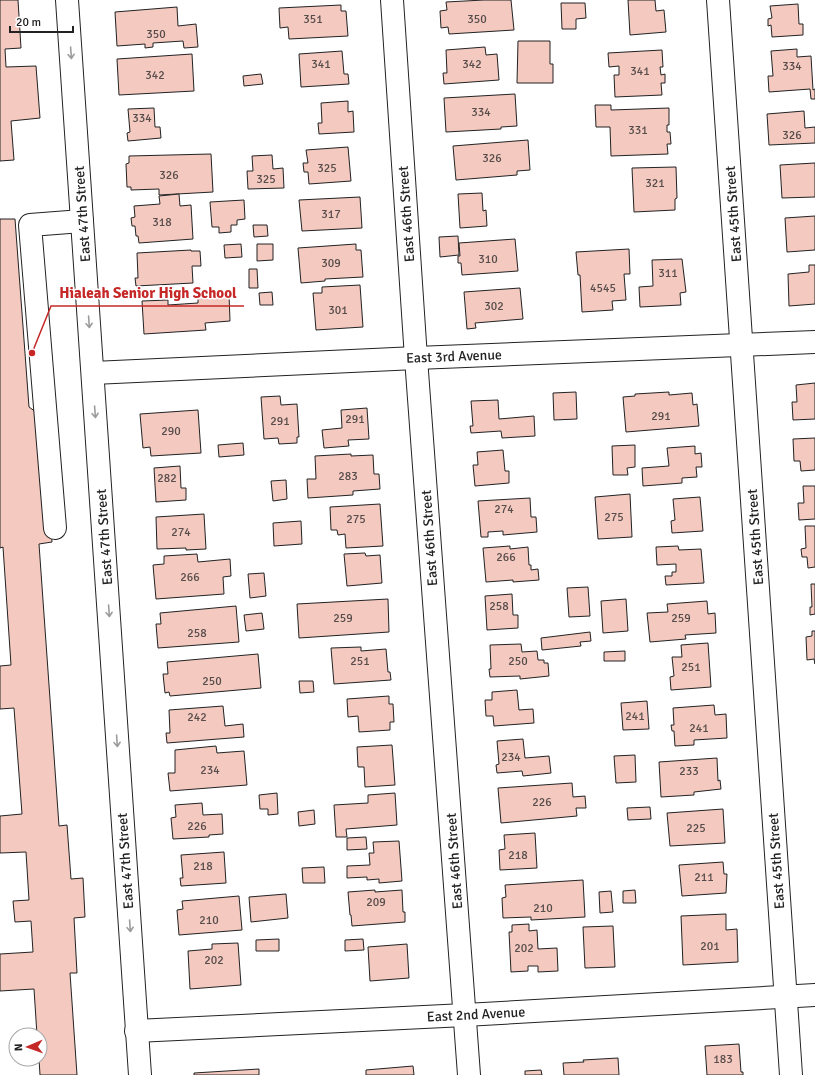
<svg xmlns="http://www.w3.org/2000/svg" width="815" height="1075" viewBox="0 0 815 1075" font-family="Signika,sans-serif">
<rect width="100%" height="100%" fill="#fff"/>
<!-- building -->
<g fill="#f3c9c0" stroke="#222">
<polygon points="0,0 18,0 21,48 5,49 6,67 36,66 40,118 11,121 14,160 0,161"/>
<polygon points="484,0 511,0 514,30 449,34 448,27 441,28 440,11 447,10 446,2"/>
<polygon points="628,0 655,0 656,11 664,10 666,32 630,35"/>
<polygon points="561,3 585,3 586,18 576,19 576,29 562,29"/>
<polygon points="798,4 799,24 803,24 803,35 772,37 771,25 768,26 768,19 772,18 770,6"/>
<polygon points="341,5 341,11 346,11 348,36 289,39 288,27 280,28 279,8"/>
<polygon points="177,7 178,26 196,24 198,47 184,48 183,41 153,43 153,47 145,48 145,44 117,46 115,12"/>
<polygon points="518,41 550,41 550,64 553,64 553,83 517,83"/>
<polygon points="485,47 486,55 497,54 499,80 444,84 443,73 447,73 446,50"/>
<polygon points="797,49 797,57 811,56 813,90 815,89 815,99 811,99 810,89 769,92 768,76 773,76 771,51"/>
<polygon points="662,50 663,67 660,67 661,75 665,74 665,83 661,83 662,95 615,97 614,75 619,75 619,66 609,67 608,53"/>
<polygon points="342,51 344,74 348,74 349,84 301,87 299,54"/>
<polygon points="192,54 194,91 119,95 117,59"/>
<polygon points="261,74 263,84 244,86 243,76"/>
<polygon points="515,94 517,126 501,127 501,129 446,132 444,98"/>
<polygon points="348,101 348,112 353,111 354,132 319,134 318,123 322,123 321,103"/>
<polygon points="595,105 611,105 611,110 669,108 669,125 667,125 667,132 670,132 671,144 667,144 668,154 611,156 610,127 596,127"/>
<polygon points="154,108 155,127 160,127 161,138 128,141 127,133 130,132 128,109"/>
<polygon points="804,111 805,128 815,127 815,143 769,145 767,114"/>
<polygon points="528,140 530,170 517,171 517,175 456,180 453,146"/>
<polygon points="348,147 351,181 309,184 308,172 304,172 303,163 308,163 306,150"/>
<polygon points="211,154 213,192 159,195 159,189 131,190 131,187 127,187 126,164 129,163 129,156"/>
<polygon points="272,155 273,169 283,168 284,188 248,189 247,171 253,171 252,156"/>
<polygon points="815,163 815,197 782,198 780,165"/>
<polygon points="676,167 677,198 675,199 675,210 634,212 632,168"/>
<polygon points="482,193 483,211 486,210 487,226 460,228 458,194"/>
<polygon points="179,194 180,206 191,205 193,239 139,243 138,236 136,236 135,226 132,226 131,218 135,217 134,206 160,204 159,196"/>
<polygon points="360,197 362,228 302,231 299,200"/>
<polygon points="244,200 245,219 237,220 237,225 231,225 231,232 219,233 219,227 212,227 210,202"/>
<polygon points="815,216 815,250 787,252 785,218"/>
<polygon points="0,219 15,219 29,407 43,417 52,542 39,544 59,826 67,825 71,879 83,878 85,917 74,918 77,973 70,973 77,1075 40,1075 39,1059 40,1035 37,1035 34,989 0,991 0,954 33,952 31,921 15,922 13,901 29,900 26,852 0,853 0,816 22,814 14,708 0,709 0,666 11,665 3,547 0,548"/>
<polygon points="253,225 267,225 268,236 254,237"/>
<polygon points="458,236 459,255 440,257 439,237"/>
<polygon points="515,239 518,271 462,275 461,263 458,263 458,256 460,256 459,243"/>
<polygon points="241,244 242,257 225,258 224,245"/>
<polygon points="257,244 273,244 273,260 257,261"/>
<polygon points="356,244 356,250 361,250 363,277 325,279 325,281 301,283 298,248"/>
<polygon points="629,249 630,274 624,274 626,300 612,301 613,310 582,312 580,275 578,275 576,252"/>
<polygon points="191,250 191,251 200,251 201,266 192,266 193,283 136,286 135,278 138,278 137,253"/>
<polygon points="682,259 686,292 680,293 681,305 640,307 639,287 653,286 652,260"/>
<polygon points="809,265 815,265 815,304 789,306 788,274 809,272"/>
<polygon points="249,269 257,269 258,288 249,288"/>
<polygon points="360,285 363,327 316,330 313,293 322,293 322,287"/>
<polygon points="520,288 523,319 475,323 476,328 467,329 464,292"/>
<polygon points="272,292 273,305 260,305 259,293"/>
<polygon points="229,294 230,321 205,323 206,330 144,334 142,301 168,300 168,305 198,303 198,296"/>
<polygon points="815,383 815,419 793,420 792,402 797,402 796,385"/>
<polygon points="576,392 577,419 554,420 553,393"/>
<polygon points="669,392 669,395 692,393 693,405 697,404 699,426 626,432 623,397 635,396 635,394"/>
<polygon points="280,396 281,405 297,404 299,437 297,437 297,443 279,444 278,438 264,439 261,397"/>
<polygon points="498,400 499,419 534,416 535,436 502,438 501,431 471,433 470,426 473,426 471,401"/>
<polygon points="367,408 369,439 348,440 349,446 324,448 322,430 342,428 341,410"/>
<polygon points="198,410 201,453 151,456 150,447 143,448 140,414"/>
<polygon points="815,438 815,470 801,471 800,461 794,461 793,439"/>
<polygon points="243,443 244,455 219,457 218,445"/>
<polygon points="635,445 635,467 627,468 628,475 613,475 612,446"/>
<polygon points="695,446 695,454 701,453 702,467 696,467 697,477 682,478 682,483 643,486 642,468 669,466 667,448"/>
<polygon points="503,450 505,471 509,471 509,483 475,486 473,465 478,465 477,452"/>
<polygon points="351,454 351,456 373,455 374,474 379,474 380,489 353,491 353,495 308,498 307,479 316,479 315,456"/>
<polygon points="180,466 181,488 186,488 186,500 156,502 154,468"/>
<polygon points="286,480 287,499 273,501 271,481"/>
<polygon points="803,486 815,486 815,519 799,520 798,503 804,503"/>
<polygon points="630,494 632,537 598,539 595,497"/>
<polygon points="700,497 703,531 672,533 671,521 675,520 673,499"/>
<polygon points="530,498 531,517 536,517 537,532 503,535 503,531 488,532 488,537 481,537 478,501"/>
<polygon points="380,504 383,546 346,548 345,534 338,535 337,530 331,530 330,507"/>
<polygon points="204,514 206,549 186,550 186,548 157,549 156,517"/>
<polygon points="301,521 302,544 274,546 273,523"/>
<polygon points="805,526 815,526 815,567 808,568 807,557 802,557 801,549 806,548"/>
<polygon points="510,546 510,549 528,547 529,565 531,565 531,570 538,569 539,580 513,582 513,580 486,582 483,548"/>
<polygon points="678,546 679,550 701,549 704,583 666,585 665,576 672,576 672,572 676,572 676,564 657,565 656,547"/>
<polygon points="365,553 366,556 380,555 382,583 347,586 344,554"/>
<polygon points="197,554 198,562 230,559 231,576 223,577 224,594 156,599 153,565 164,564 164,556"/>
<polygon points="264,573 266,596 250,598 248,574"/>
<polygon points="811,584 815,584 815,614 810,615 810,607 812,607"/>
<polygon points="588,587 590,616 569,617 567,588"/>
<polygon points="512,594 513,615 518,615 518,628 487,630 485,596"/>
<polygon points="388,599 389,632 299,638 297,604"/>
<polygon points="626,599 628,631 603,633 601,601"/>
<polygon points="707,601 708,614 715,613 716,633 685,635 686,639 650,642 647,613 668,612 667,604"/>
<polygon points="236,606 239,642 158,648 156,624 161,624 160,613"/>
<polygon points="262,613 264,629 246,631 244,615"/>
<polygon points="812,631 815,631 815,664 814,659 807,660 806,637 812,636"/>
<polygon points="590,632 591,641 580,642 581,646 542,650 541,638"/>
<polygon points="708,643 711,687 671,690 670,677 674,676 672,657 682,657 681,645"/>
<polygon points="521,644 522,652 537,651 538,660 544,660 544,663 548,663 549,676 520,679 520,676 490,677 489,669 491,669 490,645"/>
<polygon points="361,647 361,651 386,649 388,672 390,672 391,680 334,684 331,648"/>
<polygon points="625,651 625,661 604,661 604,652"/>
<polygon points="258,654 261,688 170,696 169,692 165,693 163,674 168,674 167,662"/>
<polygon points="299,681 313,681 314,692 300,693"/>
<polygon points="517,690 519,710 533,709 534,723 494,726 493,716 486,716 485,700 492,700 492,692"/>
<polygon points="389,696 389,704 393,704 394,722 390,722 390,730 359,732 358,716 348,717 347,699"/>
<polygon points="647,701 649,729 623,730 621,703"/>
<polygon points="714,705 715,715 726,714 727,738 694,740 694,745 675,746 674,731 672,731 671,725 674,725 673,708"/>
<polygon points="223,706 225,726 243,724 244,737 167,743 166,733 170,733 169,710"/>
<polygon points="523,739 525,758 549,756 551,773 523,776 522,771 497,773 496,765 499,764 497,741"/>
<polygon points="392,745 395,785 365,787 364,767 358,767 357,747"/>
<polygon points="216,746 217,753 244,751 247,785 170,791 168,773 175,773 175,750"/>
<polygon points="635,755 636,782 616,783 614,756"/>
<polygon points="717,758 718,781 720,780 721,789 694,792 694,795 661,797 659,762"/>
<polygon points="572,783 573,797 585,796 586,808 576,808 577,816 501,823 498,788"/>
<polygon points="277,793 278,814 268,815 268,809 260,809 259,795"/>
<polygon points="395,793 397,825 346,829 347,837 336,837 334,805 368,803 368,795"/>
<polygon points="202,803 203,815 222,814 223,834 209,835 209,837 173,839 171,818 176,817 175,805"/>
<polygon points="650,807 651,819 628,820 627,808"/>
<polygon points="723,809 725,843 670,846 667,813"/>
<polygon points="314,810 315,824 299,826 298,812"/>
<polygon points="535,833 537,868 500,870 499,850 505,849 504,835"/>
<polygon points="366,837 367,849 347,850 347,838"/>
<polygon points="399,841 402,881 379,883 379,879 367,880 367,877 347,878 347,866 370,865 369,853 374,853 373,842"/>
<polygon points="224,852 226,883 181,886 180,878 183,878 181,855"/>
<polygon points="723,862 724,874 727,874 726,893 682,896 679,865"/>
<polygon points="324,867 325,883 303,883 302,868"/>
<polygon points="583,880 585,917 531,920 531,917 503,918 502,898 506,897 505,885"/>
<polygon points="375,890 375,892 402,890 403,912 405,912 405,922 352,926 351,915 350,915 348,892"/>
<polygon points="635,890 636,903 623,903 623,891"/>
<polygon points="611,891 613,912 600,913 599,892"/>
<polygon points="286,894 288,918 251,922 249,897"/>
<polygon points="239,896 242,930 179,935 177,910 183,909 182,901"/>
<polygon points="726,914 726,930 737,929 738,962 683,965 681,916"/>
<polygon points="529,924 529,931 537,930 538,949 557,948 558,971 538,972 538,966 528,966 528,971 511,972 509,932 512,932 512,925"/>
<polygon points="613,926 615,967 585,968 583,927"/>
<polygon points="279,939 279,951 256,951 256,940"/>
<polygon points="363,939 364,950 345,951 345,940"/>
<polygon points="238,943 241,985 190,989 188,951 212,949 212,944"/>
<polygon points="407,944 409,978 370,981 368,947"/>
<polygon points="739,1044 741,1072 743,1072 743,1075 707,1075 705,1046"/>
<polygon points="618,1058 619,1075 564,1075 563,1063 584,1062 583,1060"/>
<polygon points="413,1066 414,1075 366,1075 366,1070"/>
<polygon points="259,1069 259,1075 194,1075 194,1073"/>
<polygon points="541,1070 542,1075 525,1075 525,1071"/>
</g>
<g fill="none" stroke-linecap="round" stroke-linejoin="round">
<defs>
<g id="minor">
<polyline points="67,0 140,1075"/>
<polyline points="392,0 416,358 469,1075"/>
<polyline points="718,0 791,1075"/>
<polyline points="93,373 416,358 815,342"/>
<polyline points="55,528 30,225 82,221"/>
<polyline points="136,1031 465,1015 815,995"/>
</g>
</defs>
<!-- minor casing -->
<use href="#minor" stroke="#222" stroke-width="24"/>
<!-- minor -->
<use href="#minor" stroke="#fff" stroke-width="22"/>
</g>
<!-- one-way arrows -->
<defs><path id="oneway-shaft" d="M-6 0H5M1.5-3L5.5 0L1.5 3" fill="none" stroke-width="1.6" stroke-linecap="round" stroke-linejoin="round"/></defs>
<g stroke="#9c9c9c">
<use href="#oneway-shaft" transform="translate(71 53) rotate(86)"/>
<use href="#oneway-shaft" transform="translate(89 322) rotate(86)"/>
<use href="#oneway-shaft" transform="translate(95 412) rotate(86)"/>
<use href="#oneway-shaft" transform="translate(109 611) rotate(86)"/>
<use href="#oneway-shaft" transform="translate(117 741) rotate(86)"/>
<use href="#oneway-shaft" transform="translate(130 926) rotate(86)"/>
</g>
<g text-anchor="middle" stroke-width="3" stroke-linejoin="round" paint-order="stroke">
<!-- number labels -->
<g font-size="12" fill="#564c4a">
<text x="313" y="23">351</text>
<text x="477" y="23">350</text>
<text x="156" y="38">350</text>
<text x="321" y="68">341</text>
<text x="472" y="68">342</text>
<text x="792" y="70">334</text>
<text x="640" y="75">341</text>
<text x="155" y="79">342</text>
<text x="481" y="116">334</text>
<text x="142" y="122">334</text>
<text x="638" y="134">331</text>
<text x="792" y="139">326</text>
<text x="492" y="162">326</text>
<text x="327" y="172">325</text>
<text x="169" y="179">326</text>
<text x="266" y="183">325</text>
<text x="655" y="187">321</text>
<text x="331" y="218">317</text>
<text x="162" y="226">318</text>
<text x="488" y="263">310</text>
<text x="331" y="267">309</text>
<text x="668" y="277">311</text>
<text x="603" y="292">4545</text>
<text x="494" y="310">302</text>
<text x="338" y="314">301</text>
<text x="661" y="420">291</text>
<text x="355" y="423">291</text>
<text x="280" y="425">291</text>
<text x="171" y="435">290</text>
<text x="348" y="480">283</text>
<text x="167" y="482">282</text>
<text x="504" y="513">274</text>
<text x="614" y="521">275</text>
<text x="356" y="523">275</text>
<text x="181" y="536">274</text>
<text x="506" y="561">266</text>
<text x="190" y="581">266</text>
<text x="499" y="610">258</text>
<text x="343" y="622">259</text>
<text x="681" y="622">259</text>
<text x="197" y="637">258</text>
<text x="360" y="665">251</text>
<text x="518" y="665">250</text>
<text x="691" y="671">251</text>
<text x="212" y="685">250</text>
<text x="635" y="720">241</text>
<text x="197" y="721">242</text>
<text x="699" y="732">241</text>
<text x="511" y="761">234</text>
<text x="210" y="774">234</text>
<text x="689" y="775">233</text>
<text x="542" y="806">226</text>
<text x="197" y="830">226</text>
<text x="696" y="832">225</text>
<text x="518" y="859">218</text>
<text x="203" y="870">218</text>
<text x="704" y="881">211</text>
<text x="376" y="906">209</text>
<text x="543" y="912">210</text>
<text x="209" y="924">210</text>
<text x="710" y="950">201</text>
<text x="524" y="952">202</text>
<text x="214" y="964">202</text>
<text x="723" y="1063">183</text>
</g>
<!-- street labels -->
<g font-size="14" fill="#222" stroke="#fff">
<text transform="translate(82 214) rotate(-94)" y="5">East 47th Street</text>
<text transform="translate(406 214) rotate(-94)" y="5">East 46th Street</text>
<text transform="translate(733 214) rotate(-94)" y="5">East 45th Street</text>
<text transform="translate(454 356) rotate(-2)" y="5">East 3rd Avenue</text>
<text transform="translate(104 537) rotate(-94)" y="5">East 47th Street</text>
<text transform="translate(755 537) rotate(-94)" y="5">East 45th Street</text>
<text transform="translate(429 538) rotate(-94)" y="5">East 46th Street</text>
<text transform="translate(125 861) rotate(-94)" y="5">East 47th Street</text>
<text transform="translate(454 861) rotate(-94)" y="5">East 46th Street</text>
<text transform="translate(776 861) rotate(-94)" y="5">East 45th Street</text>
<text transform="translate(476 1014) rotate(-3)" y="5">East 2nd Avenue</text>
</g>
</g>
<!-- callouts -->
<path fill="none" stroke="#c62828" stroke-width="1.5" d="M32 353L51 306H244"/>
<circle fill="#c62828" stroke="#fff" stroke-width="1.5" cx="32" cy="353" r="4"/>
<g font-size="15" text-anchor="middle" font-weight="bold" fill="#c62828" stroke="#fff" stroke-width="3" stroke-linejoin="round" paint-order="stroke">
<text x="148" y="298">Hialeah Senior High School</text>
</g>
<!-- north arrow -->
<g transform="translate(28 1047) rotate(268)"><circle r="19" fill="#ffffff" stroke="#a7a7a7"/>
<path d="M0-3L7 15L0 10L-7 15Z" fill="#c62828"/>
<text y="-6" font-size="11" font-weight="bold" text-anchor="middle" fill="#222222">N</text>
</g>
<!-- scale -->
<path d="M10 26v6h63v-6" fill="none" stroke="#222222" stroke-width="2"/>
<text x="16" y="26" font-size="12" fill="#222222" stroke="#ffffff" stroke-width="3" paint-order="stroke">20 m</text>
</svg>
